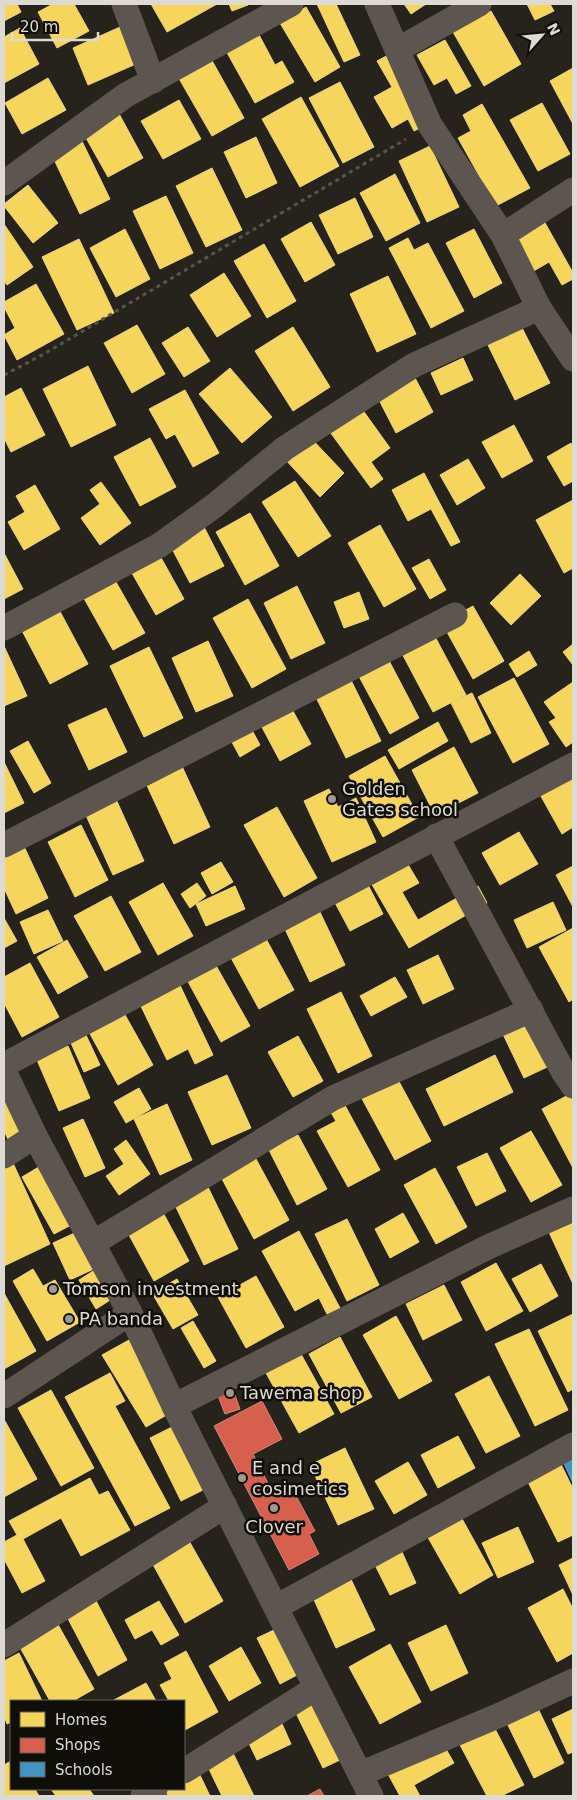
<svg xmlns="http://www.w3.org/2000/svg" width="577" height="1800" viewBox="0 0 577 1800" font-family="'DejaVu Sans',sans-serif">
<rect width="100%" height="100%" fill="#26231c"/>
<!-- homes -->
<g fill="#f6d55c" stroke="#eed67f">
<polygon points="4,4 17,4 21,12 4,21"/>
<polygon points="53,4 74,4 89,31 57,48 38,12"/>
<polygon points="151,4 217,4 167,32"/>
<polygon points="229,4 247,4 248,5 232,11"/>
<polygon points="317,4 336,4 360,55 344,62"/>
<polygon points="404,4 426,4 411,14"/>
<polygon points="527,4 550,4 554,11 535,20"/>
<polygon points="306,7 340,67 315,82 280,23"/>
<polygon points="491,11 521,64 484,86 453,32"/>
<polygon points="129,23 145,60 88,85 73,48"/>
<polygon points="20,28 39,64 4,83 4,37"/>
<polygon points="257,31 275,65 282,61 294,82 255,103 225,49"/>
<polygon points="445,40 471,86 456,94 447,78 434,85 417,55"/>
<polygon points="394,52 432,122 414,131 408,119 392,128 374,97 392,87 377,61"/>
<polygon points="210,57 244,118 212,136 177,75"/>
<polygon points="573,68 573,124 550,81"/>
<polygon points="48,78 66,110 22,134 5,103"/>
<polygon points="340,82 374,147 343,163 309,98"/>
<polygon points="301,97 339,166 300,187 262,119"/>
<polygon points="179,100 201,139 163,159 141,121"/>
<polygon points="542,103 570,154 538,171 510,120"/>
<polygon points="482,104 530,188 496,206 458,138 471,131 463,115"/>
<polygon points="117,110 143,158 108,177 81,129"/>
<polygon points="78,133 110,199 80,214 48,147"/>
<polygon points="256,137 277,183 246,198 224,152"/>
<polygon points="430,146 459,207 427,222 399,161"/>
<polygon points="212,168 242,230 206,247 176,186"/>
<polygon points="395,174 420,223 386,241 360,193"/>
<polygon points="28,185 58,223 33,243 4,206 4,204"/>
<polygon points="166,196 193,253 160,269 133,211"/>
<polygon points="355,198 373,237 338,254 319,215"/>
<polygon points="544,221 573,273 573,279 562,285 549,262 532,272 513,239"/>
<polygon points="311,222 335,265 305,282 281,239"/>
<polygon points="4,224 33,267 7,285 4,281"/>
<polygon points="125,229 150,279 116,297 90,248"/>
<polygon points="474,229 502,283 474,298 446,243"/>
<polygon points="408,238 414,250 428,243 464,311 431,328 389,248"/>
<polygon points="79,239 114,313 77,330 42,257"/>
<polygon points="264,244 296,301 267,318 234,261"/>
<polygon points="224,273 251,316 217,337 190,295"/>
<polygon points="388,276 416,334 377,352 350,294"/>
<polygon points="36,284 64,334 17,360 4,335 15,328 4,307 4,302"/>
<polygon points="517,318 550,383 515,400 483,335"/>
<polygon points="137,325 165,374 132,393 104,343"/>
<polygon points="188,327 210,361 184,377 162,343"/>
<polygon points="293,327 330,387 293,411 255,351"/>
<polygon points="463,358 473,380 441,395 431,373"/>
<polygon points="88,366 116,425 71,447 43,389"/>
<polygon points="230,368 272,417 242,443 199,394"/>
<polygon points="414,376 433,412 396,433 377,396"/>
<polygon points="21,388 45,435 11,452 4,438 4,397"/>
<polygon points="185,390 219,453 193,467 175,434 166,439 149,409"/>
<polygon points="362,409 390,448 371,462 383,479 371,488 330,432"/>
<polygon points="514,425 533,461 502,478 482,442"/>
<polygon points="307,434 344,473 320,497 283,457"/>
<polygon points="150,438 176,487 140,506 114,457"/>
<polygon points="571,443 573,448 573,481 564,486 547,457"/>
<polygon points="468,459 485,488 457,505 440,475"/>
<polygon points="424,473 460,542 451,546 431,509 408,521 392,490"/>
<polygon points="295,481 331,536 298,557 262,502"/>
<polygon points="101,482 131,523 100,545 81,518 100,504 90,490"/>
<polygon points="35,485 60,529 24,550 8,522 25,512 16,496"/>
<polygon points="573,500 573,568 564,573 536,520"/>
<polygon points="250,513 279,566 245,585 216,532"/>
<polygon points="202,523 224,566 190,583 168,541"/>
<polygon points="380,525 416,589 384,607 348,543"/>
<polygon points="154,545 184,599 156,615 125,561"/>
<polygon points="4,553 23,589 4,599"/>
<polygon points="429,559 446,590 430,599 412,568"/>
<polygon points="520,574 541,596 511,625 490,603"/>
<polygon points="112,575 145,633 113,650 81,593"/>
<polygon points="297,586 325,643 291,659 264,603"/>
<polygon points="359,592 369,619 344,628 334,602"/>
<polygon points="248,599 286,669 252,688 213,618"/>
<polygon points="56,604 88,664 50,684 18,623"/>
<polygon points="473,606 504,661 473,679 442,623"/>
<polygon points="431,629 466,695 433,712 398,646"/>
<polygon points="208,641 233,696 196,712 172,658"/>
<polygon points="573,644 573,665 563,652"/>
<polygon points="4,646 27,696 4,706"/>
<polygon points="149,647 183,718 144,737 110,666"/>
<polygon points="529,651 537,665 517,677 509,664"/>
<polygon points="385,653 419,718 390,734 355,669"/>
<polygon points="343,664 381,741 346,758 308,681"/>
<polygon points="514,678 549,744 513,763 478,697"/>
<polygon points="573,682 573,742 566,747 549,722 556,718 544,702"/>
<polygon points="472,693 491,733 471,743 451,703"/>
<polygon points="287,700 311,744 280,761 256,716"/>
<polygon points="106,708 127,752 89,770 68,725"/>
<polygon points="246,719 260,745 240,757 226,731"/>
<polygon points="438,722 448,741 399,769 388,750"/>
<polygon points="28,741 51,783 34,793 10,751"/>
<polygon points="454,747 478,793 435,815 412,770"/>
<polygon points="385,756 419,817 383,837 349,776"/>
<polygon points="4,762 24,803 4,813"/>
<polygon points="180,762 210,827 174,844 144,779"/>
<polygon points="573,778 573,827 562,834 538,791"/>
<polygon points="329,789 338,807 356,798 376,842 332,862 304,801"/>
<polygon points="115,797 144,861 113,875 84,811"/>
<polygon points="277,807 317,878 284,897 244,825"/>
<polygon points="81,825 108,880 75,897 48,842"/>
<polygon points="519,832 538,864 500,885 482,853"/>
<polygon points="22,842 48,898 16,914 4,888 4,850"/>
<polygon points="403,856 419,883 402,892 418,920 478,886 487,903 409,948 367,876"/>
<polygon points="221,862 233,882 212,894 201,873"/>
<polygon points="573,866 573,907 556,875"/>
<polygon points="366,881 383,914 350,931 333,899"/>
<polygon points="163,883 193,936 158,955 129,902"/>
<polygon points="197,883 206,896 190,908 181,894"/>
<polygon points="235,886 245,909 206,926 196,904"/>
<polygon points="111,896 141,952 105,971 74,916"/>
<polygon points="553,902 566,930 527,948 514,920"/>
<polygon points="48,910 63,941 34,954 20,922"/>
<polygon points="319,910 345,965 310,982 284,927"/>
<polygon points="4,918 17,941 4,948"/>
<polygon points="573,928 573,999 569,1002 539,947"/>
<polygon points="265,937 294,990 259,1009 230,956"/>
<polygon points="67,940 88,977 58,994 37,957"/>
<polygon points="438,955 454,989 423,1004 407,970"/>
<polygon points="214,962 250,1026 221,1042 186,978"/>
<polygon points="30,963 59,1017 22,1037 4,1003 4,977"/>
<polygon points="395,977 407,997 371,1016 360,996"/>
<polygon points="177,979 213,1055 195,1064 188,1049 167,1060 137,998"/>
<polygon points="341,992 372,1056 338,1073 307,1009"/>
<polygon points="537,1011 560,1061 524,1078 500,1028"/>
<polygon points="124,1013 153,1065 118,1085 89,1032"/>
<polygon points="86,1035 100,1065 84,1072 71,1043"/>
<polygon points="298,1036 323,1081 293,1097 268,1052"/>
<polygon points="68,1046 90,1098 59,1111 37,1060"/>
<polygon points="495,1055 513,1092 444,1126 426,1089"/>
<polygon points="227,1075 251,1128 212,1145 188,1092"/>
<polygon points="396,1076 431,1141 395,1160 360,1095"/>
<polygon points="4,1084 28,1128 8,1139 4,1131"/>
<polygon points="139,1088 151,1109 126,1123 114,1102"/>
<polygon points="572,1093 573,1095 573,1168 542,1109"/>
<polygon points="341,1098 380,1170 348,1187 317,1131 336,1121 327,1106"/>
<polygon points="167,1104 192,1160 160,1175 134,1119"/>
<polygon points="83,1119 105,1168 85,1177 63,1128"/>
<polygon points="531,1131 562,1185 531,1202 500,1148"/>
<polygon points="298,1135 327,1189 297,1205 269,1150"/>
<polygon points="126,1140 150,1174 119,1195 106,1176 124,1164 114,1149"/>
<polygon points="487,1153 506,1191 476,1206 457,1167"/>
<polygon points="256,1159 289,1220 254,1239 221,1177"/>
<polygon points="13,1163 50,1244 4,1266 4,1168"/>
<polygon points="42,1165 75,1223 54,1234 22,1177"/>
<polygon points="435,1168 467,1227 436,1244 404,1185"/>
<polygon points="206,1183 238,1249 204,1265 172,1199"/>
<polygon points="159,1205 189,1261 154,1281 123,1224"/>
<polygon points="403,1213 419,1242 390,1258 375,1229"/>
<polygon points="347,1219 379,1285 347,1301 315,1234"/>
<polygon points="573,1219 573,1284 548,1230"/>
<polygon points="81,1230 98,1267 70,1280 53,1243"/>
<polygon points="299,1231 340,1308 327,1314 319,1298 295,1311 262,1251"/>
<polygon points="496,1263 523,1311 486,1331 461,1282"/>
<polygon points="541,1264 558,1296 530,1312 512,1279"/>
<polygon points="98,1268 115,1297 96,1309 79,1280"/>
<polygon points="33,1269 43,1286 55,1280 80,1322 47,1341 13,1281"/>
<polygon points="256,1276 284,1327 246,1348 218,1297"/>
<polygon points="177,1279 198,1315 173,1329 152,1293"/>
<polygon points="444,1285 462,1320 423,1340 406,1304"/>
<polygon points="4,1293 36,1351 4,1369"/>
<polygon points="573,1314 573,1389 568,1392 538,1331"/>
<polygon points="396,1316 432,1381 399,1399 363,1335"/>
<polygon points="193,1321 216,1361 204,1368 181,1328"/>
<polygon points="529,1329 568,1410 535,1426 495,1344"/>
<polygon points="340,1337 372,1397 341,1413 309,1354"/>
<polygon points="129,1340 170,1413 146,1427 102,1355"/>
<polygon points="301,1354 334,1414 299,1433 266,1373"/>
<polygon points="110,1373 125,1401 115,1406 170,1508 135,1526 65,1397"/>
<polygon points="489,1376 520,1436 486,1453 455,1394"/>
<polygon points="51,1390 94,1468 61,1486 18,1408"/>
<polygon points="5,1421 37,1479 4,1497 4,1422"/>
<polygon points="176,1425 207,1488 181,1501 150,1438"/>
<polygon points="458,1436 475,1468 438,1488 421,1455"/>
<polygon points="345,1448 374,1509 338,1525 310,1465"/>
<polygon points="558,1458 573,1489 573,1535 558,1542 524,1474"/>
<polygon points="408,1462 427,1495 394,1514 375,1481"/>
<polygon points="90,1478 99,1495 108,1491 130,1530 81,1556 61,1518 23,1539 45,1581 22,1593 4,1559 4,1542 17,1535 9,1521"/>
<polygon points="460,1515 493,1575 460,1594 426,1534"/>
<polygon points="518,1527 534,1562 498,1578 482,1543"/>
<polygon points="188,1539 223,1601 185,1623 150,1559"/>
<polygon points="402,1552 416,1583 390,1595 375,1565"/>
<polygon points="573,1558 573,1595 559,1565"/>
<polygon points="348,1573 375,1630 336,1648 310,1591"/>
<polygon points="563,1589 573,1609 573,1653 557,1662 528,1608"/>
<polygon points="94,1597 127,1660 98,1676 65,1613"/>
<polygon points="159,1601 179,1635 161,1645 152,1630 135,1639 125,1620"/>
<polygon points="56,1621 94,1689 73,1701 50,1701 17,1642"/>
<polygon points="446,1625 468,1673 431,1691 408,1643"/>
<polygon points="276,1629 299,1674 280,1684 257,1638"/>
<polygon points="390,1644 421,1702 380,1724 349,1667"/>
<polygon points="241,1647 261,1683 229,1701 209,1666"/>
<polygon points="186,1651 218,1712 185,1730 184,1701 169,1701 160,1685 172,1679 164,1663"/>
<polygon points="19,1653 42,1701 11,1701 11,1722 7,1724 4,1716 4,1661"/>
<polygon points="146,1683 156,1701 112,1701"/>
<polygon points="305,1689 340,1760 323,1768 288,1697"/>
<polygon points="533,1698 564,1763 534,1778 502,1713"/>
<polygon points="573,1709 573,1752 568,1754 552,1719"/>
<polygon points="279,1717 291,1744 257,1760 244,1733"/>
<polygon points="492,1723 524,1785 501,1796 487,1796 458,1741"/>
<polygon points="438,1735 454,1763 414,1785 420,1796 400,1796 383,1765"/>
<polygon points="233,1753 254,1796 222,1796 207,1765"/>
<polygon points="11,1761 11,1789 35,1789 39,1796 4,1796 4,1765"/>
<polygon points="198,1771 210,1796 168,1796 165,1789 184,1789 184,1778"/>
<polygon points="51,1789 89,1789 94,1796 56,1796"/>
</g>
<!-- shops -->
<g fill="#d6604d" stroke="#d88575">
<polygon points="233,1390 240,1409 225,1414 218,1396"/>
<polygon points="262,1401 282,1439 253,1454 272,1491 289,1483 315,1531 309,1534 319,1554 289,1570 214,1426"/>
<polygon points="320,1789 324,1796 307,1796"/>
</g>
<!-- schools -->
<polygon fill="#4393c3" stroke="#71a8c8" points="573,1451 573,1483 561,1457"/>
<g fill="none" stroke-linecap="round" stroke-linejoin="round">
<!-- path -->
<polyline stroke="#59534f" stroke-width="3" stroke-dasharray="4 4" stroke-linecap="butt" points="4,375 44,354 406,139"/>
<!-- minor -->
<g stroke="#5d5550" stroke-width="25">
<polyline points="124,4 153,81"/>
<polyline points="377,4 430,125 503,235 539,308 573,359"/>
<polyline points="397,50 479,4"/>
<polyline points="4,183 126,95 291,4"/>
<polyline points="503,235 573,190"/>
<polyline points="4,628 160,545 214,506 285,448 414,365 539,308"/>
<polyline points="436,836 564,1073 573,1086"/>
<polyline points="4,845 455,615"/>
<polyline points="4,1065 573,765"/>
<polyline points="4,1071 35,1136 130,1313 174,1406 371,1796"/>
<polyline points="4,1156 35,1136"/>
<polyline points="93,1243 333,1098 531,1010"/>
<polyline points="4,1396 130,1313"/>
<polyline points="174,1406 488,1247 573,1209"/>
<polyline points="276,1607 573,1445"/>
<polyline points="4,1645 225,1506"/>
<polyline points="184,1771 316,1688"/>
<polyline points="360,1774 500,1715 573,1681"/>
<polyline points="143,1796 155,1789"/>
</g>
</g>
<!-- markers -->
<g fill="#9c9a92" stroke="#100e09" stroke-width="2">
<circle cx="332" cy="799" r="5"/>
<circle cx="53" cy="1289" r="5"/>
<circle cx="69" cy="1319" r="5"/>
<circle cx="230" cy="1393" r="5"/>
<circle cx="242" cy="1478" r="5"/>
<circle cx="274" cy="1508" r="5"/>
</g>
<g text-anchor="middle" stroke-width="5" stroke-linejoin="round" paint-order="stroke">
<!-- poi labels -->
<g font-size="18" fill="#dcdad2" stroke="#100e09" text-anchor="start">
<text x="342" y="795">Golden<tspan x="342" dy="21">Gates school</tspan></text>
<text x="63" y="1295">Tomson investment</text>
<text x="79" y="1325">PA banda</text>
<text x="240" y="1399">Tawema shop</text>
<text x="252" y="1474">E and e<tspan x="252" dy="21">cosimetics</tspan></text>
<text x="274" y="1533" text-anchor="middle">Clover</text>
</g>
</g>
<!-- border -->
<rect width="577" height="1800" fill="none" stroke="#dcdad2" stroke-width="10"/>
<!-- legend -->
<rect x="10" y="1700" width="175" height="90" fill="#100e09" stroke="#626059"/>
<rect x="20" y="1712" width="25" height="15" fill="#f6d55c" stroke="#626059"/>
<text x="55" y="1725" font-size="15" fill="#dcdad2">Homes</text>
<rect x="20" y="1738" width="25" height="15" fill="#d6604d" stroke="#626059"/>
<text x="55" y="1750" font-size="15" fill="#dcdad2">Shops</text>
<rect x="20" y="1762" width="25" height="15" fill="#4393c3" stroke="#626059"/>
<text x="55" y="1775" font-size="15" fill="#dcdad2">Schools</text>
<!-- north arrow -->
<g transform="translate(542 35) rotate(63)" stroke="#100e09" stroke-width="4" paint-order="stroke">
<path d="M0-4L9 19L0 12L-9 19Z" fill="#dcdad2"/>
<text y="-8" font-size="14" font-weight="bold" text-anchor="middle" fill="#dcdad2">N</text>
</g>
<!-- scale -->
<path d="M12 32v8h86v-8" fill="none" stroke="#dcdad2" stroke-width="2.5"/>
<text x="20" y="32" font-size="15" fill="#dcdad2" stroke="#100e09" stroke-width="4" paint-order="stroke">20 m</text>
</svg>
